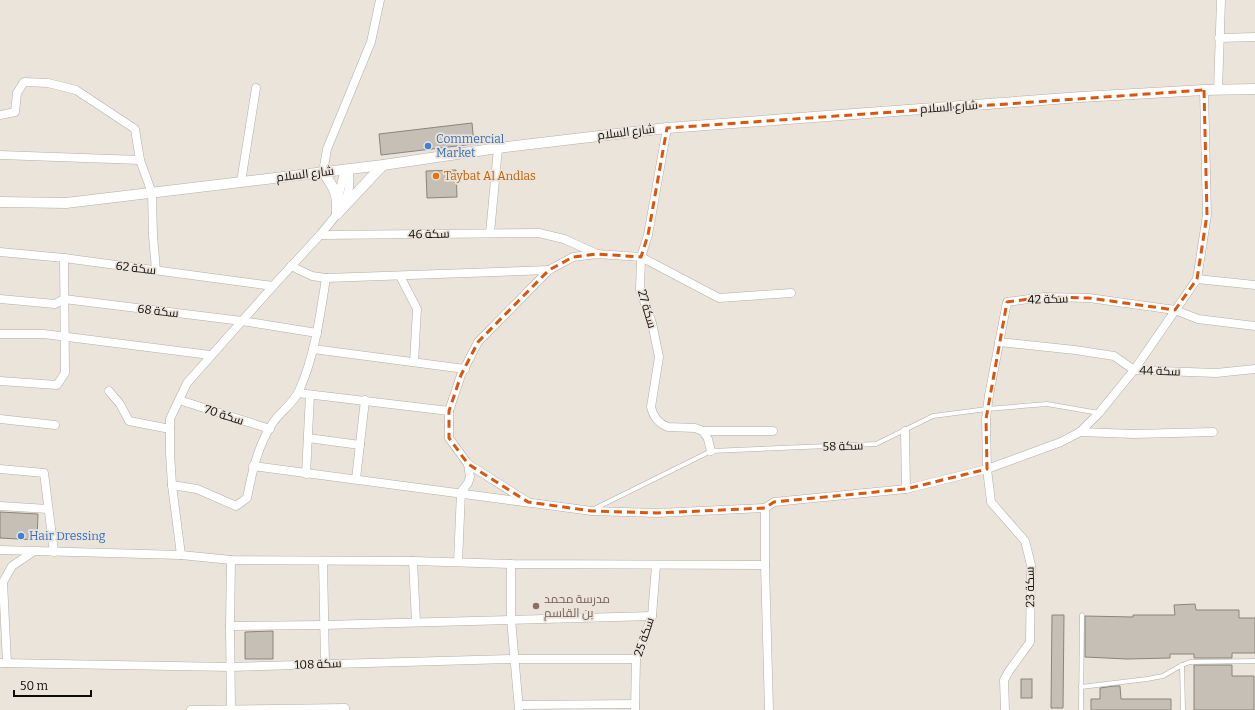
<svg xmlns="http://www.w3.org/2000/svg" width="1255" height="710" viewBox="0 0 1255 710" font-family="Bitter,Cairo,serif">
<rect width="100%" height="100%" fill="#ebe4db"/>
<!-- building -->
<g fill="#c6bfb6" stroke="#8a847c">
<polygon points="472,123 474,144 381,155 379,134"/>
<polygon points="456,170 457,197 427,198 426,171"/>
<polygon points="0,512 38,514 37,540 0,538"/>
<polygon points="1195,604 1196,610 1239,610 1239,618 1255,618 1255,653 1232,653 1232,658 1194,658 1194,654 1170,654 1170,658 1127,659 1085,657 1085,616 1133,617 1133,615 1175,615 1174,605"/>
<polygon points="1052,615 1064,615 1063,708 1051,708"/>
<polygon points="273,631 273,659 245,659 245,632"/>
<polygon points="1194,665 1232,665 1232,676 1254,676 1254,710 1194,710"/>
<rect x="1021" y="679" width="11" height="19"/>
<polygon points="1114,686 1120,686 1121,699 1171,699 1171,710 1091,710 1091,699 1100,699 1100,688"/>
</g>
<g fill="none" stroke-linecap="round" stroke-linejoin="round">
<defs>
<g id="service">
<polyline points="594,509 711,451 876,444 933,416 987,409 1047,404 1099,413"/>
<polyline points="1182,665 1183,710"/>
<polyline points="1081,687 1147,679 1163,676 1182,665 1190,662 1255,661"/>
<polyline points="1081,710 1082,615"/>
</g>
<g id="minor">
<polyline points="1219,38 1255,37"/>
<polyline points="1218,90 1221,0"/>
<polyline points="0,115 15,112 17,93 24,82 48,83 76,90 135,129 140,160 152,193 153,236 156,270"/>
<path d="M667 128 648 235 641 257 640 290 652 323 659 357 651 407C653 416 659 424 668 427L695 428 703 431 708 439 711 451"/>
<polyline points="0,155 140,160"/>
<polyline points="323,172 327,149 371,42 380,0"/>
<polyline points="241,182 256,88"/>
<polyline points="338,199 343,177 349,169"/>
<polyline points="490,233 498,148"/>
<polyline points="320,235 539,233 564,239 597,254"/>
<polyline points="0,252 64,258 273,286"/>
<polyline points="291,266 312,276 326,278 549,270"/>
<polyline points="400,276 417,309 414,362"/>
<polyline points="1197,279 1255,285"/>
<polyline points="0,299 55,304 64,299 242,321 317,333"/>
<polyline points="0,334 44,334 210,355"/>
<polyline points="999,342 1075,350 1114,356 1134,370 1216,373 1255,369"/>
<polyline points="313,349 465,369"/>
<polyline points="0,381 57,385 65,373 64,258"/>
<polyline points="109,391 120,404 129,421 170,429"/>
<polyline points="298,393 449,411"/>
<polyline points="179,400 270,429"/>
<polyline points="0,419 55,425"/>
<polyline points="703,431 773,431"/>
<polyline points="905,431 906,489"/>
<polyline points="1080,432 1134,434 1213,432"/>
<polyline points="308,438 360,445"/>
<polyline points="253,466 592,511 657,513 765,508"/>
<polyline points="0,469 44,473 54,552"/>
<polyline points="306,474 310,395"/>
<polyline points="356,479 365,400"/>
<path d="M172 485 197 489 236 506 247 498C252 472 258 444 274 421 282 411 294 402 299 391 315 355 320 316 326 278"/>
<polyline points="528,502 468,464 449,438 449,411 461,375 478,342 549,270 573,257 597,254 641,257 719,298 791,293"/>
<polyline points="0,506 48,509"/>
<polyline points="0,550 181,555 231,560 413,561 511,564 765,565"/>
<path d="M181 555 172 485 170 453V419L187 383 273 286 320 235C331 221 347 206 349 187 350 182 349 175 349 169"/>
<polyline points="323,561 325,664"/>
<polyline points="413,561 416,622"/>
<polyline points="458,562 461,492 468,483 470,477 468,464"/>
<polyline points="511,564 511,619 519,710"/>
<polyline points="230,626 324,625 652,616"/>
<polyline points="0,663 230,667 514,659 636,659"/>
<polyline points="7,663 3,582 12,566 33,552"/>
<polyline points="519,705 635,704"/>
<polyline points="191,710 345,708 345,710"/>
<polyline points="231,710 230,626 231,560"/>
<polyline points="635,710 636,659 652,616 656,565"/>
<polyline points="769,710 765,565 765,508 774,502 906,489 987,469 1061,442 1080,432 1099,413 1134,370 1197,279 1207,215 1204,90"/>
<polyline points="1005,710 1004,680 1009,671 1030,642 1031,565 1025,541 991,502 987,469 986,419 989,395 1007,302 1044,297 1089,298 1175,310 1198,319 1255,326"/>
</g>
<g id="tertiary">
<path d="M323 172C335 189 338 193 337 214"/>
<polyline points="0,202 66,203 383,165 498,148 667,128 1081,97 1204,90 1255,89"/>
<polyline points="337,214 383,165"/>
</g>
</defs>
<!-- service casing -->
<use href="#service" stroke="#b4ada5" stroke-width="5"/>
<!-- minor casing -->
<use href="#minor" stroke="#b4ada5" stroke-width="9"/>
<!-- tertiary casing -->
<use href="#tertiary" stroke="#b4ada5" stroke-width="11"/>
<!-- service -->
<use href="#service" stroke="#fff" stroke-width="4"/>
<!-- minor -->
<use href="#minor" stroke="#fff" stroke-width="8"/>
<!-- tertiary -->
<use href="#tertiary" stroke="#fff" stroke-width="10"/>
</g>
<!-- marked area -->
<path fill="none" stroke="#dd550c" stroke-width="3" stroke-dasharray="8 5" stroke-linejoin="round" d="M1204 90 1207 215 1197 279 1175 310 1089 298 1044 297 1007 302 986 419 987 469 906 489 774 502 765 508 657 513 592 511 528 502 468 464 449 438V411L461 375 478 342 549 270 573 257 597 254 641 257 648 235 667 128Z"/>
<!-- markers -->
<g fill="#3f7fe0" stroke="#ebe4db" stroke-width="1.5">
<circle cx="428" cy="146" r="4"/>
<circle cx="21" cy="536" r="4"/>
</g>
<circle fill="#e8710a" stroke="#ebe4db" stroke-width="1.5" cx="436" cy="176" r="4"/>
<circle fill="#8d6e63" stroke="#ebe4db" stroke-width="1.5" cx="536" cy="606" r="4"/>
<g text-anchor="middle" stroke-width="3.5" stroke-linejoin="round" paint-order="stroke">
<!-- street labels -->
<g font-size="12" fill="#0e0c09" stroke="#ebe4db">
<text transform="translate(949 107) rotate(-4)" y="4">شارع السلام</text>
<text transform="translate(626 132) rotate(-7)" y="4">شارع السلام</text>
<text transform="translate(305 174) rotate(-7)" y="4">شارع السلام</text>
<text transform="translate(429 234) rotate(-1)" y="4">سكة 46</text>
<text transform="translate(136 268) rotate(7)" y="4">سكة 62</text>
<text transform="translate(1048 299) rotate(-2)" y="4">سكة 42</text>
<text transform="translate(647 309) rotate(74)" y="4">سكة 27</text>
<text transform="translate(158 311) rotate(7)" y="4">سكة 68</text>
<text transform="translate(1160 371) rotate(2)" y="4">سكة 44</text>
<text transform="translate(224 415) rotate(18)" y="4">سكة 70</text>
<text transform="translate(843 446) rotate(-2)" y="4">سكة 58</text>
<text transform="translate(1030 587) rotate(-91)" y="4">سكة 23</text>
<text transform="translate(644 637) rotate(-72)" y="4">سكة 25</text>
<text transform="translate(318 664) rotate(-2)" y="4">سكة 108</text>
</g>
<!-- shop labels -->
<g font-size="12" fill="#366cbe" stroke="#ebe4db" text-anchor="start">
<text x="436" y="143">Commercial<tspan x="436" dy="14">Market</tspan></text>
<text x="29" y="540">Hair Dressing</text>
</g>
<!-- food labels -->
<g font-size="12" fill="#c56008" stroke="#ebe4db" text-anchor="start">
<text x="444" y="180">Taybat Al Andlas</text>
</g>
<!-- education labels -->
<g font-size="12" fill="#785e54" stroke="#ebe4db" text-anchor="start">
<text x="544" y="603">مدرسة محمد<tspan x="544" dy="14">بن القاسم</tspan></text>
</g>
</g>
<!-- scale -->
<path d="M14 690v6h77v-6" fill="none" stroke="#0e0c09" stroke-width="2"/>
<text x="20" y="690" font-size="12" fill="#0e0c09" stroke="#ebe4db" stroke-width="3" paint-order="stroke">50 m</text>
</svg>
